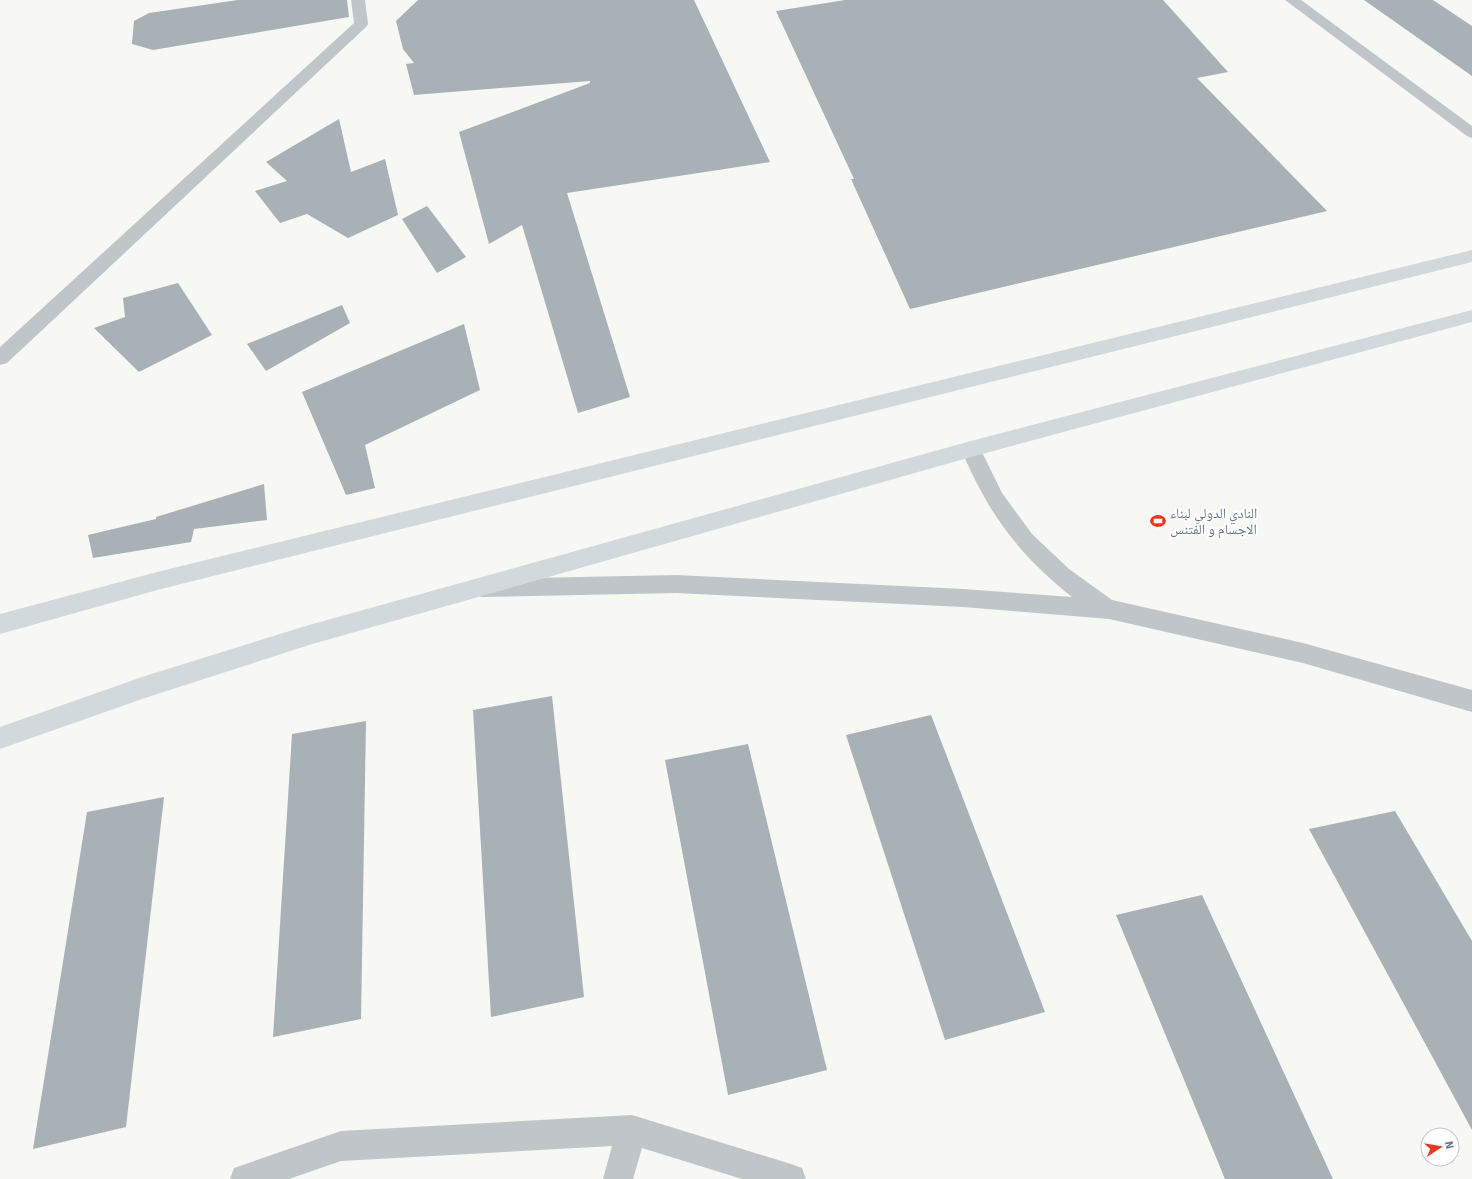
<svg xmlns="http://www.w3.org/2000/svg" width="1472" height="1179" viewBox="0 0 1472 1179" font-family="Signika,'Noto Naskh Arabic',sans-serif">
<rect width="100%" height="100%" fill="#f7f7f4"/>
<!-- building -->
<g fill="#a7b1b6">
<polygon points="238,0 347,0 349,17 153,50 132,44 134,21 149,13"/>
<polygon points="418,0 694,0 770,162 567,193 630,397 578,413 522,225 489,244 459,132 590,83 590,81 414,95 406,64 414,63 403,49 396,21"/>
<polygon points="845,0 1163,0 1228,72 1197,78 1327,211 910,309 851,179 854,179 776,11"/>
<polygon points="1364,0 1433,0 1472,26 1472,76"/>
<polygon points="339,119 351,172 385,159 398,215 348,238 307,214 280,223 255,191 287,181 266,162"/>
<polygon points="427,206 466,257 437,273 402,219"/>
<polygon points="178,283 212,335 139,372 94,328 125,317 123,298"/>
<polygon points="342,305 350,323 266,371 247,344"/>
<polygon points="464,324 480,390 365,445 375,488 346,495 302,392"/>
<polygon points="264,484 267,520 194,529 191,542 93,558 88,535 156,519 156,517"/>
<polygon points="552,696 584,997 491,1017 473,710"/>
<polygon points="931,715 1045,1012 945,1040 846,735"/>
<polygon points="366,721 361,1019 273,1037 292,734"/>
<polygon points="748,744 827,1070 728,1095 665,760"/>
<polygon points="164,797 126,1127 33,1149 87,812"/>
<polygon points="1395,811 1472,941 1472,1130 1309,829"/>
<polygon points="1202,895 1333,1179 1225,1179 1116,915"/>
</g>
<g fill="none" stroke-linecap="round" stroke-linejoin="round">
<!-- minor -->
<g fill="#bfc5c8" fill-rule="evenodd">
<polygon points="351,0 365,0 368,24 366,27 7,363 0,365 0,347 354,23"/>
<polygon points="1285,0 1301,0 1472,126 1472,138 1467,136"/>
<path d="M971 441 978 444 1002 493 1032 534 1069 569 1112 600 1303 643 1472 690V712L1303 663 1109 619 963 607 676 593 482 597 474 595 471 588 474 581 482 579 676 575 963 589 1072 597C1017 553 988 513 961 449L964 444Z"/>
<polygon points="632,1115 791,1164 802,1168 806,1179 742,1179 642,1148 633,1179 603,1179 612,1146 341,1161 289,1179 230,1179 234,1168 341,1131"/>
</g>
<!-- major -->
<g fill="#d2d9dc" fill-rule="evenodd">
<polygon points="1472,250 1472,262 161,589 0,634 0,614 161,571"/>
<polygon points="1472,310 1472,322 971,457 309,645 145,698 0,749 0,727 145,676 309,625 971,441"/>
</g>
</g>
<!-- icons -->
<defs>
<symbol id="stadium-bare" viewBox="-9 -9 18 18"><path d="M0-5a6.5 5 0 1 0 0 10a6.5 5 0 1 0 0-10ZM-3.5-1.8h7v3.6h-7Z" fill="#ea3820" stroke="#fff" stroke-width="2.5" paint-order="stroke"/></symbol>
</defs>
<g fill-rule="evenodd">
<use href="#stadium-bare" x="1147" y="510" width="22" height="22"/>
</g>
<g text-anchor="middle" stroke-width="4" stroke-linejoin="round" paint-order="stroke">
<!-- poi labels -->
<g font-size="14" fill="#617680" stroke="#fff" text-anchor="start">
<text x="1170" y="518">النادي الدولي لبناء<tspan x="1170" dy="16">الاجسام و الفتنس</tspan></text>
</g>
</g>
<!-- north arrow -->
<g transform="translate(1440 1147) rotate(78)"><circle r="19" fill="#ffffff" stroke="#c0c8cc"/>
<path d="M0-3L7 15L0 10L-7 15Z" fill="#ea3820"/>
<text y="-6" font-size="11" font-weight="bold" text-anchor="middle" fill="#617680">N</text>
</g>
</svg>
